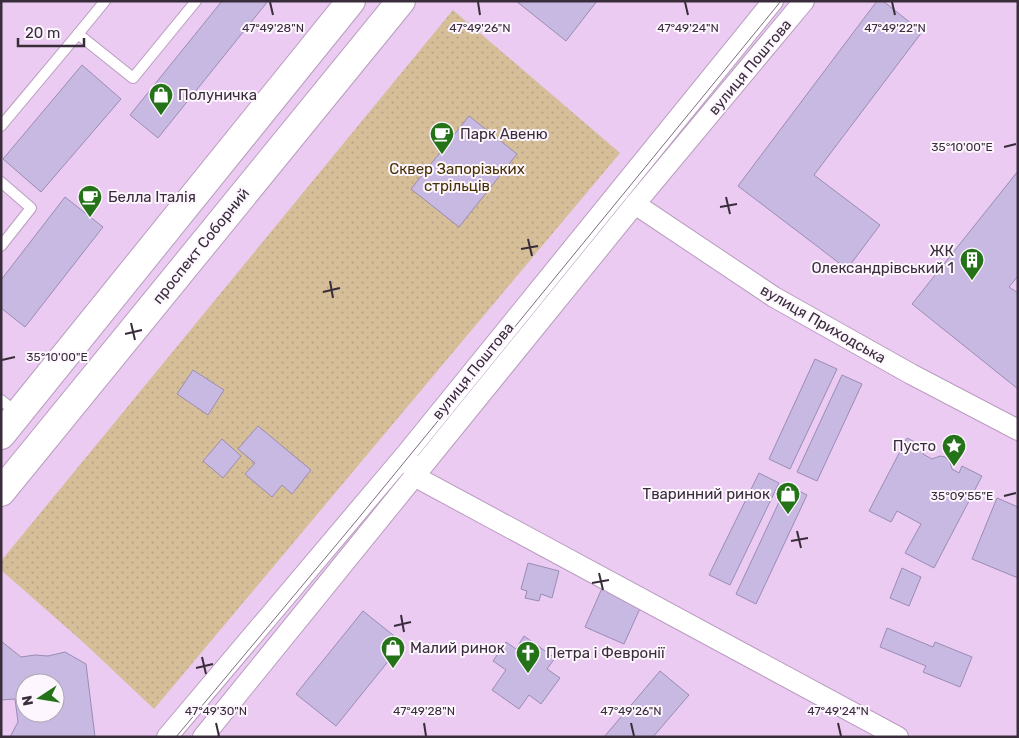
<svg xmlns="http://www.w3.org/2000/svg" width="1019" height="738" viewBox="0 0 1019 738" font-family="Rubik,sans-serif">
<defs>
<pattern id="park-dots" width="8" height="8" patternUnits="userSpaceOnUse" patternTransform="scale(1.25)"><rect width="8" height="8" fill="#d5be98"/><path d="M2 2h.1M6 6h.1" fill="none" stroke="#b8a384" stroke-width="1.8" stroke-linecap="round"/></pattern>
</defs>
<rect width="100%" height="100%" fill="#ebcbf1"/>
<!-- park -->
<polygon fill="url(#park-dots)" points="453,10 620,153 154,709 83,642 1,570 1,561"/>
<!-- building -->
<g fill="#c8b9e3" stroke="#9a8cb4" fill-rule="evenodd">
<polygon points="222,1 268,1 158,138 130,115"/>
<polygon points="516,1 597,1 566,41"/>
<polygon points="877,1 883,1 922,32 814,175 880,225 847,269 738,186"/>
<polygon points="82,65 121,99 41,192 3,159"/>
<polygon points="469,116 517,154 459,227 411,189"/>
<polygon points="1018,171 1018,276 1009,287 1018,293 1018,389 912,304"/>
<polygon points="65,197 103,227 25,327 1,308 1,280"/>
<polygon points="815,359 837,369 790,469 769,459"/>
<polygon points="193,370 224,390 208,415 177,394"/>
<polygon points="842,375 862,384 817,481 797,472"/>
<polygon points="258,426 311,470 292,494 282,485 272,497 245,474 255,463 238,449"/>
<polygon points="907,438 927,448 923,454 932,459 940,456 945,457 949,460 952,469 959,473 962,466 982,476 934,568 905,553 921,524 897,511 891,522 869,511"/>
<polygon points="222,439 241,456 223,478 203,461"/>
<polygon points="759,473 779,483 730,585 709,575"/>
<polygon points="787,485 807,495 756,604 736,594"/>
<polygon points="997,498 1018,507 1018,578 972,559"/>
<polygon points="528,563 559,571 552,598 541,594 539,601 525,598 527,591 521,589"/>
<polygon points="902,568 921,577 909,606 890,598"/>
<polygon points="603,586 642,604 624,644 585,627"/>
<polygon points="363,611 403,643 336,726 296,694"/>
<polygon points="887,628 933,647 935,642 972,657 960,687 923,672 926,666 880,647"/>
<polygon points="524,636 555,658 547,669 560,678 541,704 529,695 519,709 492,690 506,670 493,661 506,642 516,649"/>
<path d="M1 641 21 657 35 655 48 656 65 652 86 664 95 737H10L18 722 15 699 1 700ZM25 683H55V713H25Z"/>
<polygon points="660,671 689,695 653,737 604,737"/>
</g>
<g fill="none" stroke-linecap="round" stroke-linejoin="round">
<defs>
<g id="lane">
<polyline points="78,34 105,1"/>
<polyline points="1,126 78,34 133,78 196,1"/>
<polyline points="1,182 31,208 1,246"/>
<polyline points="1,400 17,413"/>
</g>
<g id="street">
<polyline points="635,204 774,297 911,374 1018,430"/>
<polyline points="413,465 414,476 898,737"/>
<polyline points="167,737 406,454 773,1"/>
<polyline points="203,737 635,204 804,1"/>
</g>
<g id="primary">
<polyline points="1,435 351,1"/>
<polyline points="1,492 401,1"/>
</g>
</defs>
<!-- lane casing -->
<use href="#lane" stroke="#ba9cc0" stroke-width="12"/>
<!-- street casing -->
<use href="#street" stroke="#ba9cc0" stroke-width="22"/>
<!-- primary casing -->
<use href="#primary" stroke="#ba9cc0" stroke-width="30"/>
<!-- lane -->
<use href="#lane" stroke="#fff" stroke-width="10"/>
<!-- street -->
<use href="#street" stroke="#fff" stroke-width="20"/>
<!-- primary -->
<use href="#primary" stroke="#fff" stroke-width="28"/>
<!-- tram -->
<polyline stroke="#7f6a82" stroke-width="1" points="176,737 357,520 781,1"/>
</g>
<!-- ticks -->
<path fill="none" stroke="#392c3b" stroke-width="2" d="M270 2 273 15M478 2 480 15M685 2 688 15M892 2 895 15M1004 147 1016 144M726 197 730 214M720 207 737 204M528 239 532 256M521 249 538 246M330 281 333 298M323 292 340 288M131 323 135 340M125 334 142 330M2 360 15 357M1004 496 1016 493M797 531 801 548M791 541 808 538M599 573 603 590M592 583 609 580M401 615 404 632M394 626 411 622M202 657 206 674M196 668 213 664M216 723 219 736M424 723 426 736M631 723 634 736M838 723 841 736"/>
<!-- icons -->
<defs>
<symbol id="shop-pin" viewBox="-11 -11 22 30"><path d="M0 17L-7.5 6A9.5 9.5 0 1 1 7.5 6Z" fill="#257319" stroke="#fdf6fe"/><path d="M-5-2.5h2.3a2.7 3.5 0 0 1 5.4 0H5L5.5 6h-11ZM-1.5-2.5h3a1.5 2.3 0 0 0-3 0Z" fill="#fff"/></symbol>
<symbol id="cafe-pin" viewBox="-11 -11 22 30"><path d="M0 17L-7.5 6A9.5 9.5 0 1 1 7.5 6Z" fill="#257319" stroke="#fdf6fe"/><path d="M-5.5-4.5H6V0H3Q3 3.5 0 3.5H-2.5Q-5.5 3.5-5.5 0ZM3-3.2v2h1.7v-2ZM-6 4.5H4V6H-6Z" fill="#fff"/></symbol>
<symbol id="building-pin" viewBox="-11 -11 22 30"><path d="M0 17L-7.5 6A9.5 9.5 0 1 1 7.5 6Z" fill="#257319" stroke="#fdf6fe"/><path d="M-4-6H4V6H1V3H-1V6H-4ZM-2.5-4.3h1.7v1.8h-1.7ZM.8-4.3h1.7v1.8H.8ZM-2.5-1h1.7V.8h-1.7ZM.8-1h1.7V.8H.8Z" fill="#fff"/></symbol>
<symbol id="sight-pin" viewBox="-11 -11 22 30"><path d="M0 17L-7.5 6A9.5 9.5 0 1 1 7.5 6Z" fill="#257319" stroke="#fdf6fe"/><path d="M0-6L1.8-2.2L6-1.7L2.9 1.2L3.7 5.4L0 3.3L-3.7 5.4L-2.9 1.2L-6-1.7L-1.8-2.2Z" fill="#fff"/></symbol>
<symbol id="church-pin" viewBox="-11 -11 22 30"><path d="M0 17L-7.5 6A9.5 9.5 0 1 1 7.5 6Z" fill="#257319" stroke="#fdf6fe"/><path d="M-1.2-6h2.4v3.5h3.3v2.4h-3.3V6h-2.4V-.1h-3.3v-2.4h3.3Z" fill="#fff"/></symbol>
</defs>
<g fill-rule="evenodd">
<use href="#shop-pin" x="147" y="81" width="28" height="38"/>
<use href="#cafe-pin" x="428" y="120" width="28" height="38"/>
<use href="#cafe-pin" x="76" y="183" width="28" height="38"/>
<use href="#building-pin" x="958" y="246" width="28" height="38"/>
<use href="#sight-pin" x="940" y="432" width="28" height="38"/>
<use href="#shop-pin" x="774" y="480" width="28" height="38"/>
<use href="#shop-pin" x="379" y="634" width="28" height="38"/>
<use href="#church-pin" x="514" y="639" width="28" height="38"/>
</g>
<g text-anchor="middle" stroke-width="4" stroke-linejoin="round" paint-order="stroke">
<!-- street labels -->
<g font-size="15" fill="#392c3b" stroke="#fdf6fe">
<text transform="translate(750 67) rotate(-50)" y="5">вулиця Поштова</text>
<text transform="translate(201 246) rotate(-51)" y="5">проспект Соборний</text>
<text transform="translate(823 324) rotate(30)" y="5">вулиця Приходська</text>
<text transform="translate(473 371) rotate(-51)" y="5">вулиця Поштова</text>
</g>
<!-- poi labels -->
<g font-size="15" fill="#392c3b" stroke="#fdf6fe" text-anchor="start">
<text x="178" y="100">Полуничка</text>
<text x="460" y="139">Парк Авеню</text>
<text x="108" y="202">Белла Італія</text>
<text x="954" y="256" text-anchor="end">ЖК<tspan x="954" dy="17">Олександрівський 1</tspan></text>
<text x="936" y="451" text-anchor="end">Пусто</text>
<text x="770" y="499" text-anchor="end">Тваринний ринок</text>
<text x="410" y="653">Малий ринок</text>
<text x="546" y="658">Петра і Февронії</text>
</g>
<!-- park labels -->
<g font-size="15" fill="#473100" stroke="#fdf6fe">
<text x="457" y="174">Сквер Запорізьких<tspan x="457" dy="17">стрільців</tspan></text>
</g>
</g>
<g font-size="12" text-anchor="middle" fill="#392c3b" stroke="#fdf6fe" stroke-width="4" stroke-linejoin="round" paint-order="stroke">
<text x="273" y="32">47°49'28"N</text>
<text x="480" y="32">47°49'26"N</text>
<text x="688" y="32">47°49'24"N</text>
<text x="895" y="32">47°49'22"N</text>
<text x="962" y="151">35°10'00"E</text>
<text x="57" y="361">35°10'00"E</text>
<text x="962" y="500">35°09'55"E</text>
<text x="216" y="715">47°49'30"N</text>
<text x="424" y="715">47°49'28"N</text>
<text x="631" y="715">47°49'26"N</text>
<text x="838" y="715">47°49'24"N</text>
</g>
<!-- border -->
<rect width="1019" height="738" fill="none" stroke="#392c3b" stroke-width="5"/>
<!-- north arrow -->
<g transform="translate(40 698) rotate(258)"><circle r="24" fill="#fdf6fe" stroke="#afa5b0"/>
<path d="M0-4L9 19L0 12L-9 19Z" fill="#257319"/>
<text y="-8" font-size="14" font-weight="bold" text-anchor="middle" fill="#392c3b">N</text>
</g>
<!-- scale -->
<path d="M18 38v8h66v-8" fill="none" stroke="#392c3b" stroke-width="2.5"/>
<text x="25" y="38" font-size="15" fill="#392c3b" stroke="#fdf6fe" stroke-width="4" paint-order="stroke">20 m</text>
</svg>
